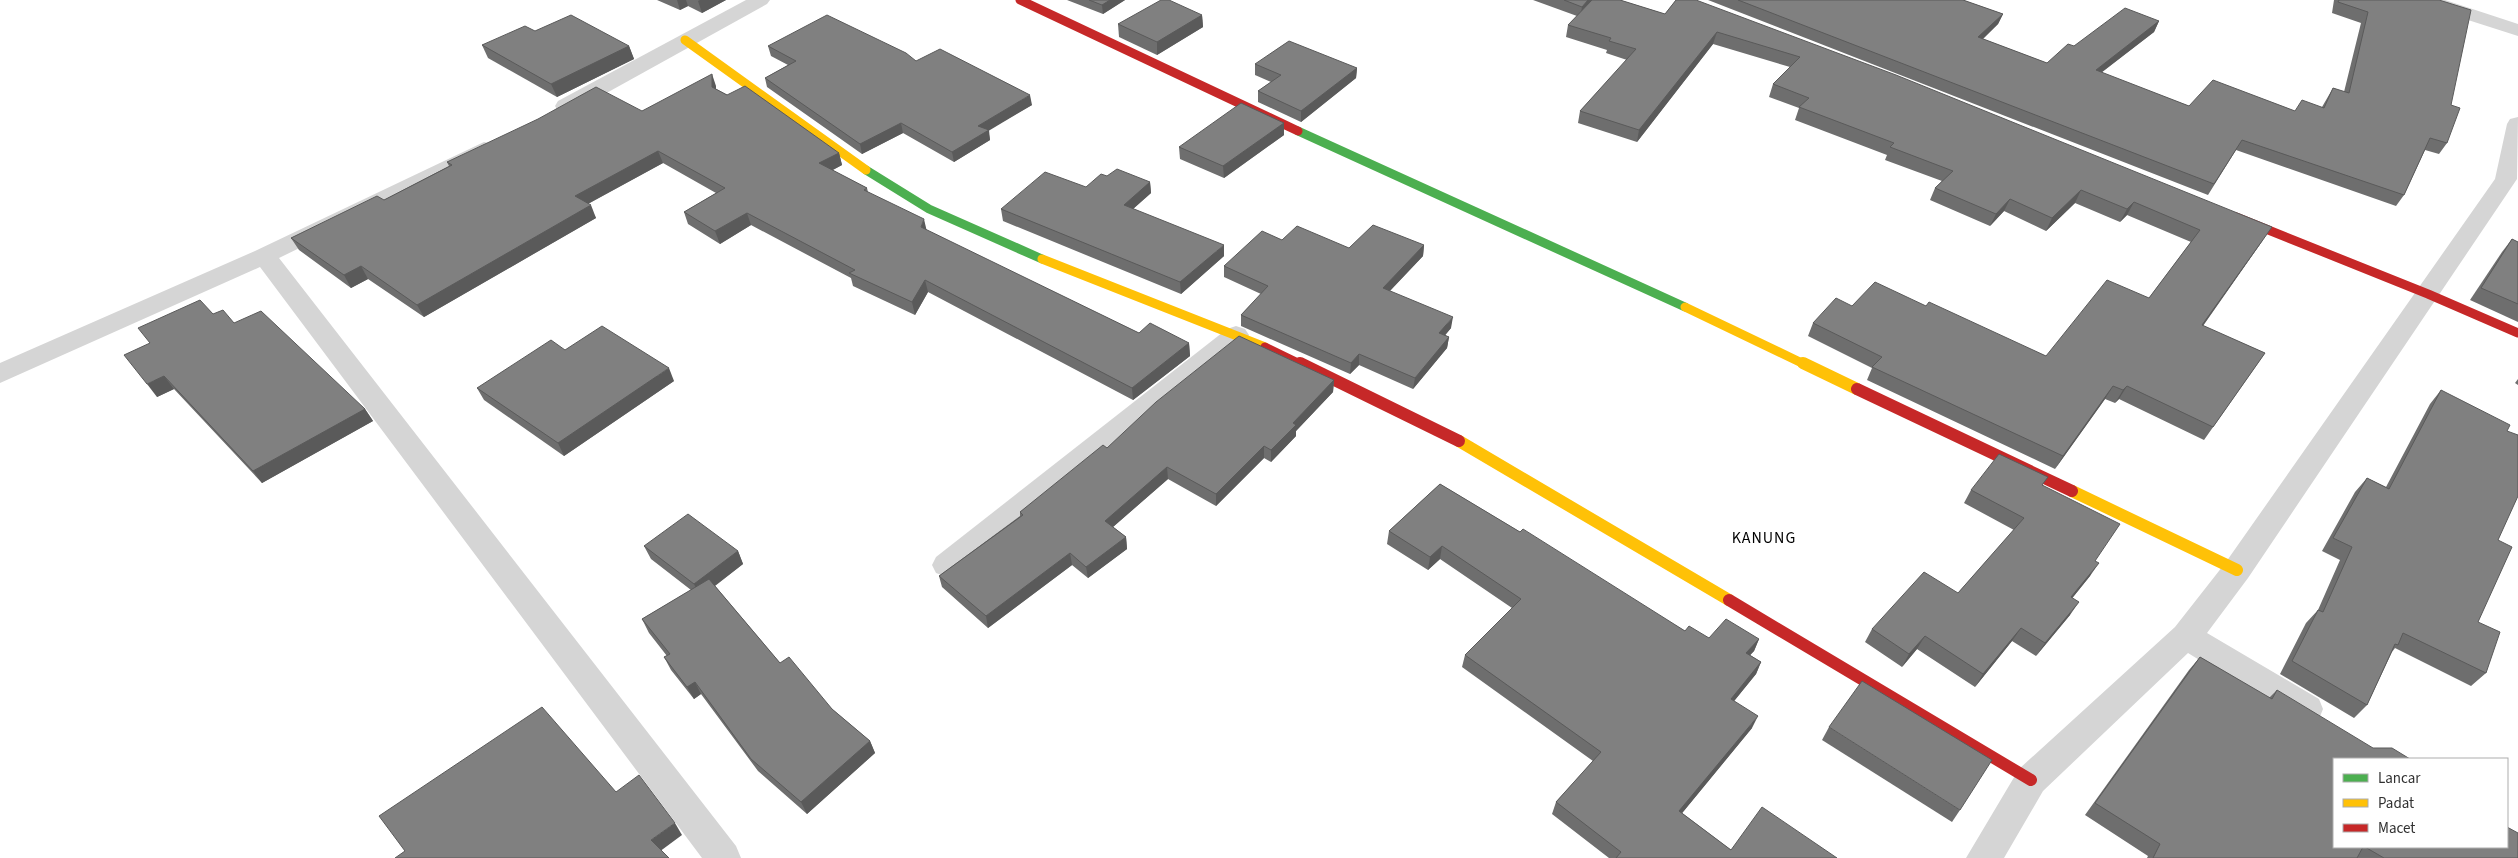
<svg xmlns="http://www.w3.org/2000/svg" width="2518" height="858" viewBox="0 0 2518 858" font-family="'Source Sans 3',sans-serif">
<rect width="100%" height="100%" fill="#fff"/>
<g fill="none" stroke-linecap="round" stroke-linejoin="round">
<!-- street -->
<g fill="#d5d5d5" fill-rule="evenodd">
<polygon points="746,0 770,0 767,4 574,111 566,112 558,111 555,106 558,101"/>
<polygon points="2415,0 2445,0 2518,24 2518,36 2418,4"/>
<polygon points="2518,117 2517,179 2248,578 2207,633 2319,699 2323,709 2319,719 2307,723 2295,719 2188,653 2043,791 2004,858 1966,858 2019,769 2175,627 2226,562 2495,179 2507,124 2510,119"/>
<polygon points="484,142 492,144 495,149 492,154 279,258 736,846 741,858 702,858 260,267 0,383 0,363 255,251"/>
<polygon points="1236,326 1245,329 1249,335 1245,341 958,573 947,577 936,573 932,565 936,557 1227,329"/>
</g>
<!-- fast -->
<g stroke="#4caf50" stroke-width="9">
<polyline points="1298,131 1685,307"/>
<polyline points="866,170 929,209 1042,259"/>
</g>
<!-- slow-far1 -->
<g stroke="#ffc107" stroke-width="9">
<polyline points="685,40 866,170"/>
<polyline points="1042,259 1265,347"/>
<polyline points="1685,307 1806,365"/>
</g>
<!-- slow -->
<g stroke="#ffc107" stroke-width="12">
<polyline points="1803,363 1857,389"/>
<polyline points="1459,441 1729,600"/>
<polyline points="2072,491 2237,570"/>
</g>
<!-- jam-far1 -->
<g stroke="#c62828" stroke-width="9">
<polyline points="1020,0 1298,131"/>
<polyline points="2236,217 2428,294 2518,333"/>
<polyline points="1265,347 1302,365"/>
</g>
<!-- jam -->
<g stroke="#c62828" stroke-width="12">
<polyline points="1300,363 1459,441"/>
<polyline points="1857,389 2072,491"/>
<polyline points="1729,600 2031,780"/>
</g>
</g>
<!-- wall -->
<g fill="#6e6e6e">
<polygon points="657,0 726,0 702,13 688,6 680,10"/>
<polygon points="1067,0 1125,0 1103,14"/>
<polygon points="1533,0 1620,0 1665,14 1676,0 2263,240 2203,326 2265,353 2204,440 2119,399 2115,403 2105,399 2055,469 1867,380 1872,368 1808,336 1813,323 1852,306 1926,306 2046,356 2149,298 2191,242 2127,215 2120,222 2075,203 2046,231 2004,211 1990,226 1930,200 1935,188 1942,181 1885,160 1887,155 1795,120 1799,108 1769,97 1773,84 1790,67 1713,44 1637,142 1578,123 1580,111 1627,60 1606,53 1607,50 1566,37 1568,25 1577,16"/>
<polygon points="1708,0 1963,0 2003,14 1998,24 1983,39 2047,63 2074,46 2159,21 2154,32 2101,73 2189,106 2295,111 2322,107 2333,88 2344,92 2361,23 2332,13 2334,0 2439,0 2451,105 2447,143 2439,154 2425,150 2404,195 2396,206 2236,150 2208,195"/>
<polygon points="1202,15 1203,27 1157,55 1119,37 1118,24"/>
<polygon points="535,31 629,46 634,59 557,97 488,58 482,45"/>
<polygon points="768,46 916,61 1032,105 988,130 990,140 954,162 903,133 862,154 767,87 765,78 788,65 771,56"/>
<polygon points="1255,64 1357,68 1356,78 1301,122 1258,102 1258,91 1271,82 1255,75"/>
<polygon points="716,86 716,89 839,153 842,165 832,170 867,188 868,192 926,230 1139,333 1189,343 1190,356 1133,400 928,292 915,315 853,286 851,278 751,225 720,244 688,224 684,212 716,193 663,163 588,204 596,218 424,317 368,279 351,288 299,250 291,238 384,200 449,166 447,162 642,111"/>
<polygon points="1284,123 1284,135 1224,178 1180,159 1179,147"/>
<polygon points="1107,176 1150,182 1151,193 1133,209 1224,256 1181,294 1003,221 1001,209 1086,187"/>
<polygon points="2512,239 2518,242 2518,322 2470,300 2502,252"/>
<polygon points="1282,240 1349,248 1424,245 1423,256 1390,291 1451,328 1445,335 1449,337 1447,348 1413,389 1359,365 1350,374 1241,326 1241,315 1261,294 1224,277 1224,266"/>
<polygon points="213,314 234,323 365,409 373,421 262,483 174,389 157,397 150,343"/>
<polygon points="565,350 674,381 564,456 484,400 477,388"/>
<polygon points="2518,379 2518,385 2515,383"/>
<polygon points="1334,380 1333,392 1296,431 1296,436 1271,462 1264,458 1216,506 1168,479 1113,527 1126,537 1127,549 1088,578 1072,565 988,628 942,587 939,576 1020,516 1020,512 1107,448"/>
<polygon points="2441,390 2507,431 2498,540 2478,622 2486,673 2471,686 2395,648 2392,652 2367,705 2354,718 2280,674 2306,623 2318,610 2340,560 2322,551 2355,492 2367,478 2386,487 2430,404"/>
<polygon points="1440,484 1685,631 1709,638 1759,639 1754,651 1750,655 1761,662 1756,674 1734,701 1752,728 1682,813 1731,850 1837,858 1609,858 1552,814 1556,802 1593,761 1462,667 1465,655 1512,608 1440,559 1428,570 1387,544 1389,531"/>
<polygon points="2043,485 2095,561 2090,576 2072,598 2070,615 2036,656 2012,641 1975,687 1917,649 1902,667 1865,642 1872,629 1958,593 2014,530 1964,503 1971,490"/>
<polygon points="644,546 738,551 743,564 715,586 780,663 832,709 870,741 875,753 807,814 758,771 701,694 694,699 671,670 664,657 667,656 649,633 642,619 691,590 651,559"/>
<polygon points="2200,657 2269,698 2277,690 2334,847 2507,847 2518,858 2147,858 2148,856 2085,815 2189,670"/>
<polygon points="1829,727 1960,810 1952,822 1822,740"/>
</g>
<!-- shaded-wall -->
<g fill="#5a5a5a">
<polygon points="677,0 686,0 688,6 680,10"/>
<polygon points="700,0 726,0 702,13 698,1"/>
<polygon points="1110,0 1125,0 1103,14 1102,5"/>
<polygon points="1588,0 1596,0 1580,17 1582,7"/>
<polygon points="2003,14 1998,24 1974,47 1978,37"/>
<polygon points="1202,15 1203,27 1157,55 1157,42"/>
<polygon points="2159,21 2154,32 2090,81 2096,70"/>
<polygon points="1717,32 1713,44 1637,142 1639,130"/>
<polygon points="629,46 634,59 557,97 551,84"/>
<polygon points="1357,68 1356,78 1301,122 1301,111"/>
<polygon points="712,74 716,86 716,99 712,87"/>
<polygon points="1030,95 1032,105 980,136 978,126"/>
<polygon points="901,123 903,133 862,154 860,144"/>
<polygon points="1284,123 1284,135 1224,178 1223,166"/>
<polygon points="989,130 990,140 954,162 952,152"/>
<polygon points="658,151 663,163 580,208 575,196"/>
<polygon points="839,153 842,165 822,176 819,163"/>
<polygon points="1150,182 1151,193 1125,216 1124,205"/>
<polygon points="2081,190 2075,203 2046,231 2052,218"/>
<polygon points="2010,199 2004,211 1990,226 1996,214"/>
<polygon points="2134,202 2127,215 2120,222 2127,209"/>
<polygon points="591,205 596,218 424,317 417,305"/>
<polygon points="747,213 751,225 720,244 715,231"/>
<polygon points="924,219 927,232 921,227"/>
<polygon points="2272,227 2263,240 2194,338 2202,325"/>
<polygon points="1224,245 1224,256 1181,294 1180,282"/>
<polygon points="1424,245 1423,256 1382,299 1383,288"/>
<polygon points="361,266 368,279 351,288 344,275"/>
<polygon points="925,280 928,292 915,315 912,302"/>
<polygon points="1453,317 1451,328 1438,344 1439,333"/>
<polygon points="1449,337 1447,348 1413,389 1415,378"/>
<polygon points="1189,343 1190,356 1133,400 1132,388"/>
<polygon points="1359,354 1359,365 1350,374 1351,363"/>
<polygon points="669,368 674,381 564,456 558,443"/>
<polygon points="164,376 174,389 157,397 147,384"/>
<polygon points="1334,380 1333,392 1296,431 1296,436 1271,462 1271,450 1293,423"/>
<polygon points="2113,386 2105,399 2055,469 2063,456"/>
<polygon points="2127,386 2119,399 2115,403 2123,390"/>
<polygon points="365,409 373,421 262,483 253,471"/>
<polygon points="1264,446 1264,458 1216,506 1216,494"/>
<polygon points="1167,467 1168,479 1106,533 1105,521"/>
<polygon points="1126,537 1127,549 1088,578 1086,567"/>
<polygon points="1442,546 1440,559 1428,570 1430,557"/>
<polygon points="738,551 743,564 700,597 694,584"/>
<polygon points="1070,553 1072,565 988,628 986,616"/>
<polygon points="2099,563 2090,576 2062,611 2071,597"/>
<polygon points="2079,602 2070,615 2036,656 2045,643"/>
<polygon points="2021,628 2012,641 1975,687 1983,674"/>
<polygon points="1925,636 1917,649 1902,667 1909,654"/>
<polygon points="1759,639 1754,651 1741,665 1746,653"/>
<polygon points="1761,662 1756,674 1726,711 1731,699"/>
<polygon points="695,682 701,694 694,699 687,687"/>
<polygon points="1758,716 1752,728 1674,823 1679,811"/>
<polygon points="870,741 875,753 807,814 801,802"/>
<polygon points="675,823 682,835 659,852 651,840"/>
</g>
<!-- building -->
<g fill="#808080" stroke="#5a5a5a">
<polygon points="1089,0 1110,0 1102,5"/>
<polygon points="1161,0 1169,0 1202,15 1157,42 1118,24"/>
<polygon points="1564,0 1588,0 1582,7"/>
<polygon points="1592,0 1620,0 1665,14 1676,0 1696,0 1896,75 2272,227 2202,325 2265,353 2213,427 2127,386 2123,390 2113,386 2063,456 1872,367 1882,357 1813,323 1836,298 1852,306 1875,282 1926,306 1929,302 2046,356 2107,280 2149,298 2200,230 2134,202 2127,209 2081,190 2052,218 2010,199 1996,214 1935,188 1953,171 1890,147 1894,143 1799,107 1809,98 1773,84 1800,57 1717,32 1639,130 1580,111 1636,49 1609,41 1611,38 1568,25"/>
<polygon points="1738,0 1963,0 2003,14 1978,37 2047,63 2068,44 2074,46 2125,8 2159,21 2096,70 2189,106 2213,80 2295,111 2302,100 2324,108 2333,88 2349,93 2368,12 2338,2 2339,0 2439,0 2471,10 2451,105 2460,108 2447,143 2430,138 2404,195 2242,140 2214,184"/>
<polygon points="571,15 629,46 551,84 482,45 525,26 535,31"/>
<polygon points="827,15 906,53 916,61 940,49 1030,95 978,126 989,130 952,152 901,123 860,144 765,78 796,61 768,46"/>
<polygon points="1289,41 1357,68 1301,111 1258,91 1281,75 1255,64"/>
<polygon points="712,74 712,87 727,95 745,86 839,153 819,163 867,188 864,190 924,219 921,227 1139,333 1150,323 1189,343 1132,388 925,280 912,302 849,273 855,270 747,213 715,231 684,212 725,188 658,151 575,196 591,205 417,305 361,266 344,275 291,238 377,196 384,200 452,165 447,162 538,119 596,87 642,111"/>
<polygon points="1241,103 1284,123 1223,166 1179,147"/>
<polygon points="1117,169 1150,182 1124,205 1224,245 1180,282 1001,209 1045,172 1086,187 1101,174 1107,176"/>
<polygon points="1373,225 1424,245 1383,288 1453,317 1439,333 1449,337 1415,378 1359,354 1351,363 1241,315 1268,286 1224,266 1262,231 1282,240 1297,226 1349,248"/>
<polygon points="2512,239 2518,242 2518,304 2481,288"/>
<polygon points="200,300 213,314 223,310 234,323 261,311 365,409 253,471 164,376 147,384 124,355 150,343 138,328"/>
<polygon points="602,326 669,368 558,443 477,388 551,340 565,350"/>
<polygon points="1239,336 1334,380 1293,423 1296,425 1271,450 1264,446 1216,494 1167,467 1105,521 1126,537 1086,567 1070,553 986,616 939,576 1023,515 1020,512 1103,445 1107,448 1156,402"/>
<polygon points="2441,390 2510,425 2507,431 2518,435 2518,496 2498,540 2512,547 2478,622 2500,632 2486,673 2403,633 2398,645 2395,644 2367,705 2292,661 2318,610 2323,612 2352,547 2333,538 2367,478 2389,489"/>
<polygon points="1999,454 2048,477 2042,485 2120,524 2095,561 2099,563 2071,597 2079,602 2045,643 2021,628 1983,674 1925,636 1909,654 1872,629 1924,572 1958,593 2024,518 1971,490"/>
<polygon points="1440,484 1520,532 1523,529 1685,631 1689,626 1709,638 1726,619 1759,639 1746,653 1761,662 1731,699 1758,716 1679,811 1731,850 1762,807 1837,858 1616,858 1621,852 1556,802 1601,752 1465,655 1521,599 1442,546 1430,557 1389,531"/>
<polygon points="688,514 738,551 694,584 644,546"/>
<polygon points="709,579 780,663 789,657 832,709 870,741 801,802 751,759 695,682 687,687 664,657 670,654 642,619"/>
<polygon points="2200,657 2272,699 2277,690 2373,748 2392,748 2410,759 2334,759 2334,847 2363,847 2357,858 2153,858 2160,844 2095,803"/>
<polygon points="1862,681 1992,760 1960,810 1829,727"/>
<polygon points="542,707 616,792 639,775 675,823 651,840 669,858 395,858 405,851 379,816"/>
<polygon points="2507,827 2518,833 2518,858 2384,858 2365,847 2507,847"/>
</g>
<g text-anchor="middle" stroke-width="5" stroke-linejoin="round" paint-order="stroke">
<!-- quarter labels -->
<g font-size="16" letter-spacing="1" fill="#000" stroke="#fff">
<text x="1764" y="543">KANUNG</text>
</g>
</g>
<!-- legend -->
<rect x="2333" y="758" width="175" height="90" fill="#ffffff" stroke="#adadad"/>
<rect x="2343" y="774" width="25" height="8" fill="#4caf50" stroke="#adadad"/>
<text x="2378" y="783" font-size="15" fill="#313131">Lancar</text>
<rect x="2343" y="799" width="25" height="8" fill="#ffc107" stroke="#adadad"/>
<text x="2378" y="808" font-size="15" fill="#313131">Padat</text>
<rect x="2343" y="824" width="25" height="8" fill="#c62828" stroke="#adadad"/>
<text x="2378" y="833" font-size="15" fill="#313131">Macet</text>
</svg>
